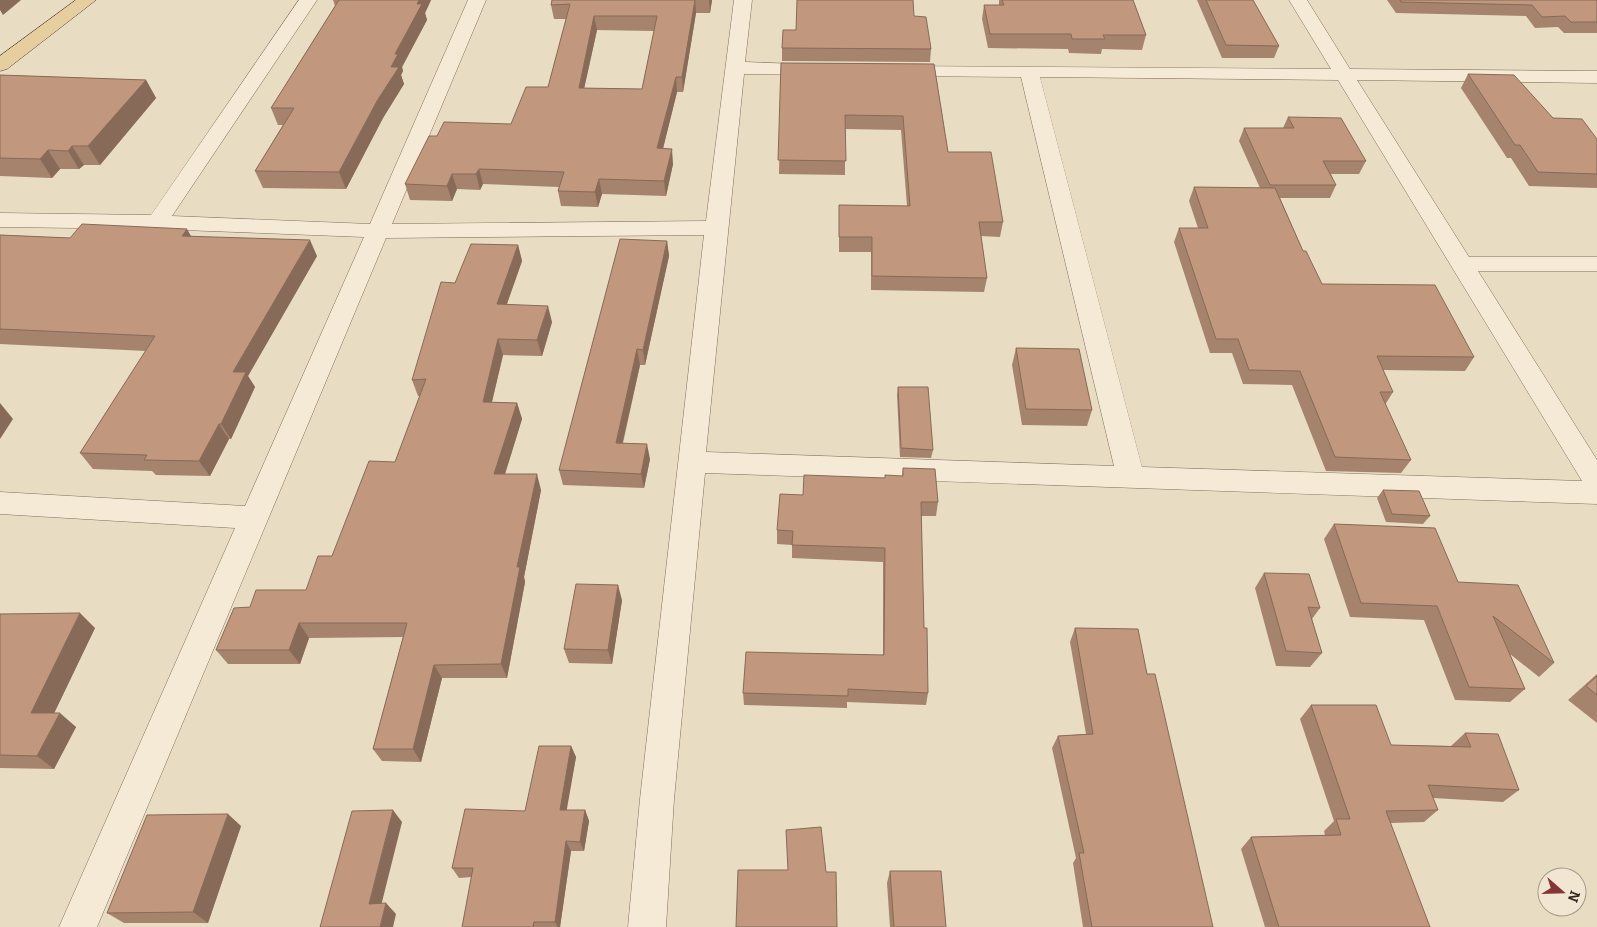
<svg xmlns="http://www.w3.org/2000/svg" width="1597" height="927" viewBox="0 0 1597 927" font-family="Bitter,serif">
<rect width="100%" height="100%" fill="#e8dcc3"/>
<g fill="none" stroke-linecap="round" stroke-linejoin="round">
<defs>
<path id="street" d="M299 0H317L172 216 370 224 468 0H486L392 224 706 221 734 0H752L745 62 825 65 827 69 825 73 818 75 744 74 706 452 1114 466 1021 77 899 76 892 74 890 70 892 66 1331 69 1289 0H1307L1350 69 1597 71V83L1357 80 1469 257H1597V271H1478L1597 460V504L705 473 674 799 666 927H628L640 799 704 235 386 238 97 927H59L235 528 0 514V492L245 506 364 237 157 229 0 227V213L151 215ZM1040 77 1338 80 1582 481 1142 467Z"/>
<polygon id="primary" points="76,0 96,0 7,69 0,71 0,56"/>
</defs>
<!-- street casing -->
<use href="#street" stroke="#806e5c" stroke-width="1"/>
<!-- primary casing -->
<use href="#primary" stroke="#4e3d30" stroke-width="1"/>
<!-- street -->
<use href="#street" fill="#f4ead5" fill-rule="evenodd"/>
<!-- primary -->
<use href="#primary" fill="#e7ce9f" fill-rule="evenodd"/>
</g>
<!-- wall -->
<g fill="#a6836c" fill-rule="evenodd">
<polygon points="333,0 431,0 425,13 427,20 402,67 403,71 401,75 404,84 383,118 346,189 263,188 255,171 283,125 278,125 271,108 335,6"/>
<path d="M552 0H712L710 13H696L683 92H677L663 149 673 164 666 196 602 194 598 207 561 206 558 191 559 187 483 184 480 190 457 189 452 201 410 200 405 184 437 136 511 124 548 87 566 19H554L551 5ZM597 30 654 31 642 89 584 88Z"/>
<polygon points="999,0 1133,0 1146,35 1142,50 1102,49 1101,54 1069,53 1068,49 988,48 982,19 984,5 999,5"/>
<polygon points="1197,0 1253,0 1279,46 1274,58 1222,58"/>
<polygon points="1387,0 1597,0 1597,33 1564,33 1558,27 1535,28 1526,16 1396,13"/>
<polygon points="914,16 931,49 930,62 782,61 782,48 796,30"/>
<polygon points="781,63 934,64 948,152 1003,222 1000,237 981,236 987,278 984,292 871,290 871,252 839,252 839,205 907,206 901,130 845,129 845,175 779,174"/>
<polygon points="1468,74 1553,118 1597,139 1597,188 1529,186 1511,158 1507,158 1461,88"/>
<polygon points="0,75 146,80 156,98 100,165 84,165 79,169 60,169 52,178 0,176"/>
<polygon points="1288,117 1366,161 1359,174 1331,174 1336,185 1330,198 1280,198 1303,251 1322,284 1474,357 1465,371 1383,370 1393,392 1385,405 1411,460 1401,473 1326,471 1292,385 1243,384 1232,353 1210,353 1174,242 1179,228 1198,228 1189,201 1194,187 1260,188 1239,141 1244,128 1283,128"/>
<polygon points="0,235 70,238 191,236 317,256 248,376 255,387 231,439 229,439 210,476 156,475 152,471 93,469 80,453 146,351 0,344"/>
<polygon points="667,241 669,256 645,365 640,365 623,443 650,459 644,488 563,485 559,470"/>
<polygon points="518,245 522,261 507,304 552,322 542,356 503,355 492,402 517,403 522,419 505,474 541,490 524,577 525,582 507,678 442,678 421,762 382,761 373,749 403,637 309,638 300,664 228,664 216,650 250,607 306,590 332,556 395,462 420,396 418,396 412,380 455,283"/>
<polygon points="1016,348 1092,410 1087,426 1022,425 1012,365"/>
<polygon points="898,387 933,450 931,458 900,457 897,395"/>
<polygon points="903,468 938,502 936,516 921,516 924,628 928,693 926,705 847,702 847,708 744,705 743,693 883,655 883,562 792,558 792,545 777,544 777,530 803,495 885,478 902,476"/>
<polygon points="1383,490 1430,516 1423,524 1386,522 1377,498"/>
<polygon points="1334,524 1458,582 1554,663 1539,677 1510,654 1525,689 1510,702 1455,700 1424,620 1350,617 1324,539"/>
<polygon points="1264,573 1320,608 1312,619 1322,653 1310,667 1276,666 1255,588"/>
<polygon points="622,600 612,664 569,663 564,649"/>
<polygon points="0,614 95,628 54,713 76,727 54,769 0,768"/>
<polygon points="1075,628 1147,674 1213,927 1083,927 1073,863 1076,858 1052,748 1058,736 1086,734 1070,642"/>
<polygon points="1597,674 1597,723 1568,700"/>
<polygon points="1311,705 1391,745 1451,746 1465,733 1519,790 1503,802 1433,798 1438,810 1424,822 1390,823 1430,927 1265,927 1241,849 1251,837 1325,835 1324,831 1334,821 1300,719"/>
<polygon points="571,746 576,757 566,810 585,810 589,821 584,851 571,851 560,927 462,927 472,877 459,878 452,868 525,811"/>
<polygon points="241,826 208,923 124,923 107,913"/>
<polygon points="890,871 946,927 890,927 887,883"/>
</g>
<!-- shaded-wall -->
<g fill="#876a58">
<polygon points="0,0 21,0 3,15 0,10"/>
<polygon points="419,0 431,0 425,13 427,20 402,67 403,71 401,75 404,84 383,118 346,189 339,172 377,101 391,67 395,54"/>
<polygon points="695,0 696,13 683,92 682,77"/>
<polygon points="709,0 712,0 710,13"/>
<polygon points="594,16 597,30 581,103 579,88"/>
<polygon points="676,77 677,92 659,164 657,148"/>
<polygon points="146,80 156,98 100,165 88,146"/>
<polygon points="72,146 84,165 79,169 68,151"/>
<polygon points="672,149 673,164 666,196 664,181"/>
<polygon points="48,150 60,169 52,178 40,159"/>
<polygon points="479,169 483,184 480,190 476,174"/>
<polygon points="452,174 457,189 452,201 447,186"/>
<polygon points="599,179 602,194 598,207 595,192"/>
<polygon points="187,229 196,245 182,236"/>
<polygon points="310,240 317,256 248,376 255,387 231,439 221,424 233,372"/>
<polygon points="667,241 669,256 645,365 643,350"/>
<polygon points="518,245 522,261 501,320 497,304"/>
<polygon points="548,306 552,322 542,356 537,340"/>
<polygon points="498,339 503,355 488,418 483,402"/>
<polygon points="637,349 640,365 619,458 616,443"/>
<polygon points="0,403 13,419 0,439"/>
<polygon points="517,403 522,419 500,490 494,474"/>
<polygon points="219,424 229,439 210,476 199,461"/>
<polygon points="647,444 650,459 644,488 641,474"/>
<polygon points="537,474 541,490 524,577 525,582 507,678 501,664 517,567"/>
<polygon points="618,585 622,600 612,664 608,650"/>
<polygon points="80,613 95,628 48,726 31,713"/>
<polygon points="299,623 309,638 300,664 289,650"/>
<polygon points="434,665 442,678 421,762 413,749"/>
<polygon points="60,713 76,727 54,769 37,756"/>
<polygon points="571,746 576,757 565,820 560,810"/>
<polygon points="393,810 402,822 379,914 369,904"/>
<polygon points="585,810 589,821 584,851 580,842"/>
<polygon points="228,814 241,826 208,923 193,912"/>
<polygon points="566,841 571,851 560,927 558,927 555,922"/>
<polygon points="386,903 396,914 393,927 380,927"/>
</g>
<!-- building -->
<g fill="#c1987d" stroke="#876a58" fill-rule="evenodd">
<polygon points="339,0 419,0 417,4 422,4 395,54 398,54 391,67 399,67 377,101 339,172 255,171 294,108 271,108"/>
<path d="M552 0H695L682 77H676L657 148 672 149 664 181 599 179 595 192 558 191 564 172 479 169 476 174H452L447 186 405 184 429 136H437L444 122 511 124 526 87H548L570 4 551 5ZM594 16H657L642 89 579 88Z"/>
<polygon points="797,0 913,0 914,16 926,17 931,49 782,48 783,30 796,30"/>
<polygon points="1002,0 1133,0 1146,35 1103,35 1105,39 1072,39 1071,34 990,34 984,5 1004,5"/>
<polygon points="1206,0 1253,0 1279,46 1226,45"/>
<polygon points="1400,0 1597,0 1597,22 1571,22 1565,16 1542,17 1532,5 1401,2"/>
<polygon points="781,63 934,64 948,152 991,152 1003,222 979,222 987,278 872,276 872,237 839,237 839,205 910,206 903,116 845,115 846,161 778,160"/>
<polygon points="1468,74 1514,75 1553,118 1582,119 1597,139 1597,174 1538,172 1520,145 1515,145"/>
<polygon points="0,75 146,80 88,146 72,146 68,151 48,150 40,159 0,158"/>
<polygon points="1288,117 1341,118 1366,161 1323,161 1336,185 1270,185 1244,128 1294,128"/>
<polygon points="1194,187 1275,188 1303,251 1306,251 1322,284 1435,285 1474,357 1377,356 1393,392 1380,392 1411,460 1335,457 1300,371 1249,370 1238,339 1216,339 1179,228 1208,228"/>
<polygon points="82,224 187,229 182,236 310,240 233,372 246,372 221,424 219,424 199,461 144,460 147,455 80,453 155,336 0,329 0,235 70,238"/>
<polygon points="620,239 667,241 643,350 637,349 616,443 647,444 641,474 559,470"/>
<polygon points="471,244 518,245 497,304 548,306 537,340 498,339 483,402 517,403 494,474 537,474 517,567 520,567 501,664 434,665 413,749 373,749 407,623 299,623 289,650 216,650 234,608 250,607 256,590 306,590 318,556 332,556 369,461 395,462 426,379 412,380 441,282 455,283"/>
<polygon points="1016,348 1079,349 1092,410 1026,409"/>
<polygon points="898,387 928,387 933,450 901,448"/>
<polygon points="903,468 935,469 938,502 921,502 924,628 927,628 928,693 848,689 848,696 743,693 746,652 884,655 885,548 792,545 793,531 777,530 780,494 803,495 804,475 885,478 885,475 903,476"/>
<polygon points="1383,490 1419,491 1430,516 1392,514"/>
<polygon points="1334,524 1435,528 1458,582 1518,585 1554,663 1493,616 1525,689 1469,687 1437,606 1361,603"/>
<polygon points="1264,573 1309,574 1320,608 1308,607 1322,653 1286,651"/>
<polygon points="576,584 618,585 608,650 564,649"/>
<polygon points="80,613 31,713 60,713 37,756 0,755 0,614"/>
<polygon points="1075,628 1138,629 1147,674 1155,674 1213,927 1092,927 1079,853 1084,853 1058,736 1093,734"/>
<polygon points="1597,676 1597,695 1586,686"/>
<polygon points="1311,705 1376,705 1391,745 1471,747 1465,733 1498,734 1519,790 1428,785 1438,810 1386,811 1430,927 1279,927 1251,837 1341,835 1336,819 1350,819"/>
<polygon points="539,746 571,746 560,810 585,810 580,842 566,841 555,922 534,922 533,927 462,927 473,868 452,868 465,809 525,811"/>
<polygon points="393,810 369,904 386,903 380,927 320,927 352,811"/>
<polygon points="228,814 193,912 107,913 147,815"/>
<polygon points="821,827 826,872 836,872 837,927 736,927 738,870 788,870 786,830"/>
<polygon points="890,871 941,871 946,927 894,927"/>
</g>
<!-- north arrow -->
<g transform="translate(1562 892) rotate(110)"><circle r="24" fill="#f0e6d2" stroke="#a49a8a"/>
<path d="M0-4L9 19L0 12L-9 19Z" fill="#873437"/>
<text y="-8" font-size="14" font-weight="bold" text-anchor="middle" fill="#32271e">N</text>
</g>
</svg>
